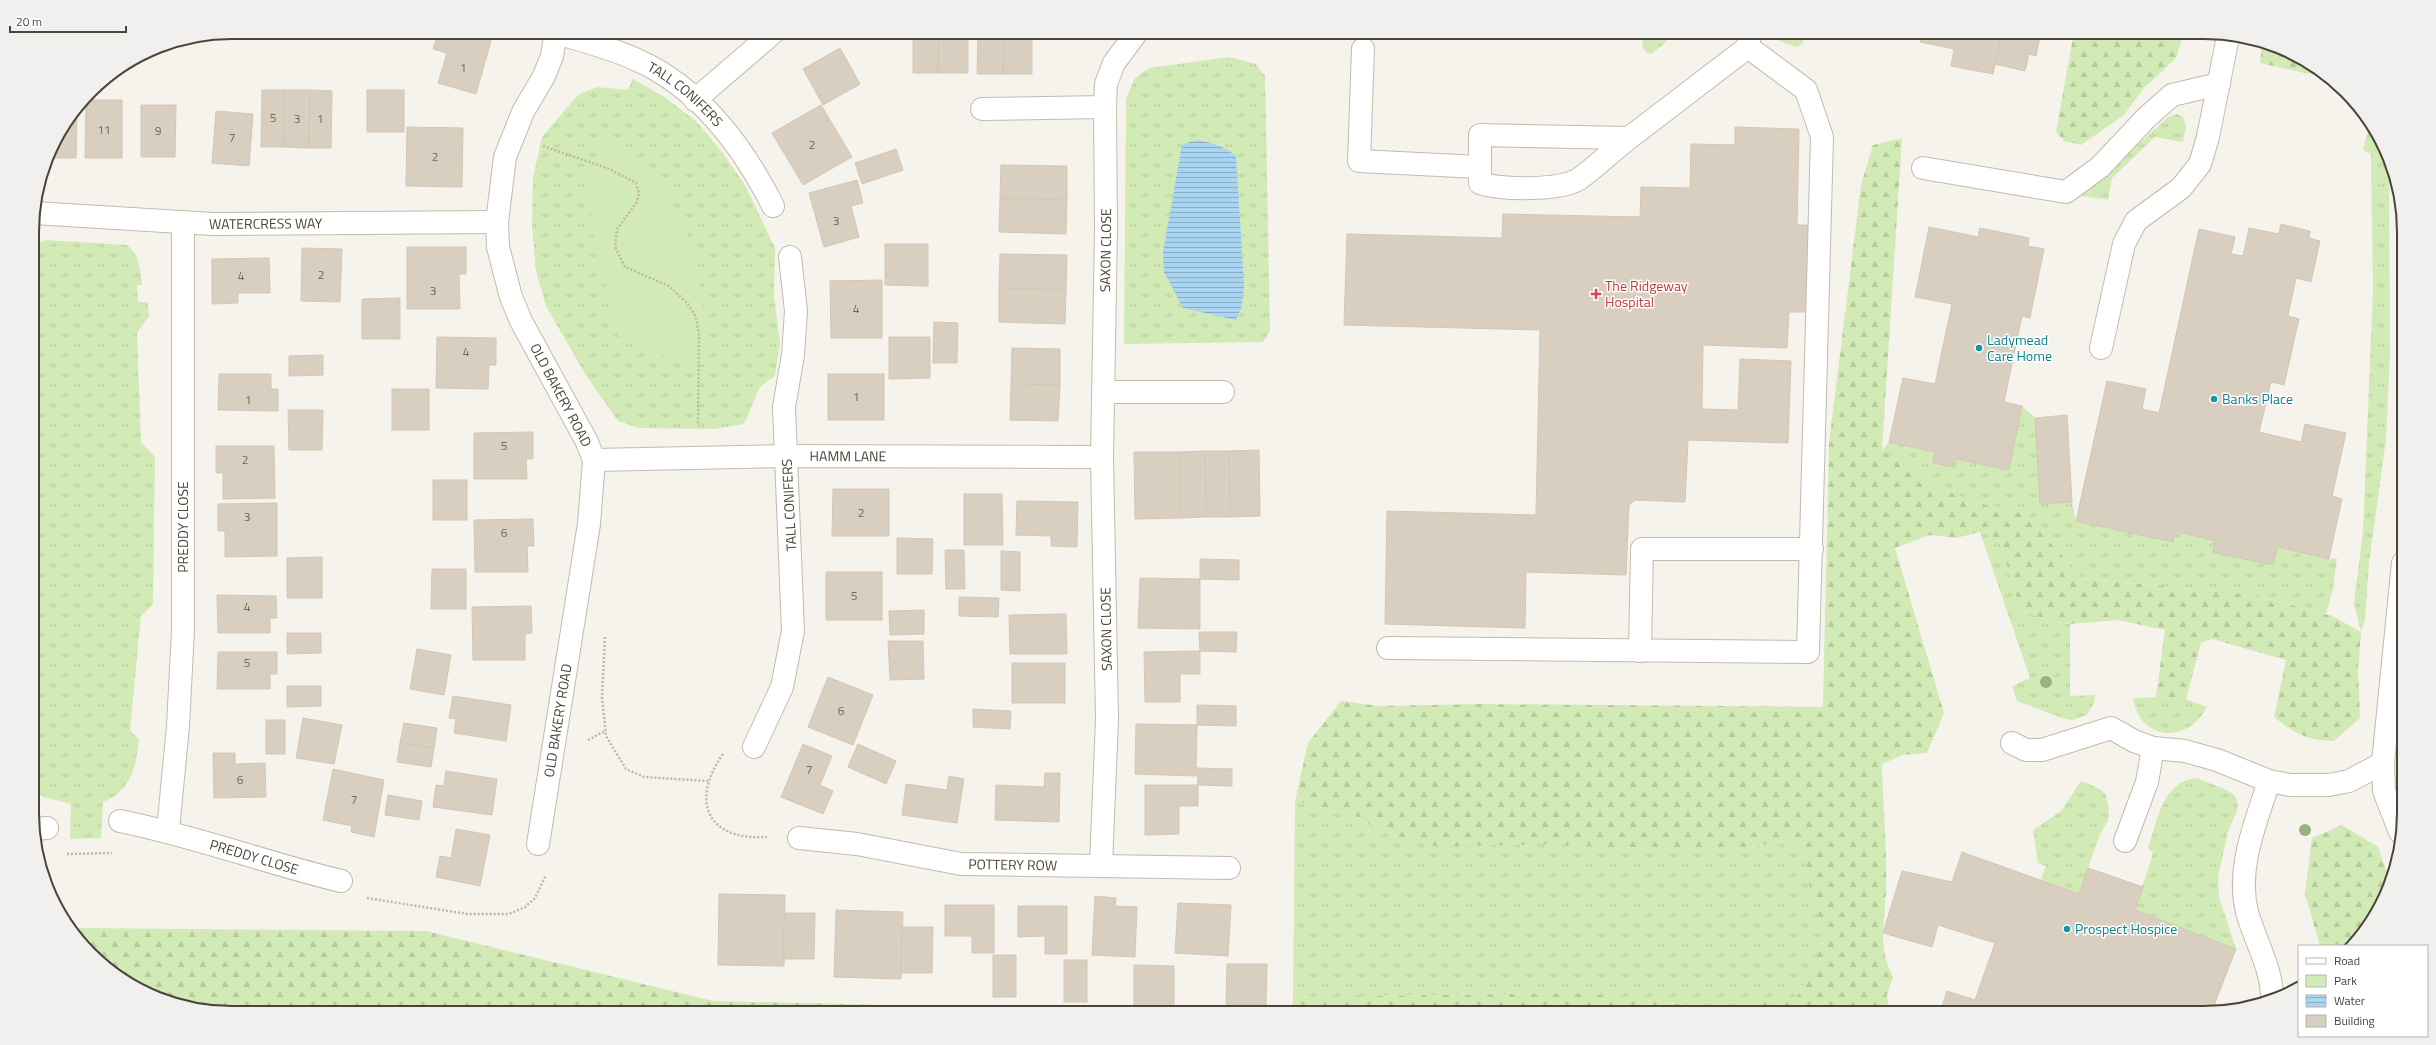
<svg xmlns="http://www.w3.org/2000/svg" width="2436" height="1045" viewBox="0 0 2436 1045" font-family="'Titillium Web',sans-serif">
<defs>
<pattern id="grass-tufts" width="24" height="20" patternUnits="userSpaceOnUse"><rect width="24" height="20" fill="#d2eab5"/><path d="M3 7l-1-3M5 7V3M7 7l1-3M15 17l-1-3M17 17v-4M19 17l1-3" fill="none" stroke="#b6ca9c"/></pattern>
<pattern id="forest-firs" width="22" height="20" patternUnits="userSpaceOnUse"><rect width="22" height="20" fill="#d2eab5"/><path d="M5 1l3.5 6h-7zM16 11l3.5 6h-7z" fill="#b6ca9c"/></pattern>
<pattern id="water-rules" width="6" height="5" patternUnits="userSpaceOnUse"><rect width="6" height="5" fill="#a9d4f2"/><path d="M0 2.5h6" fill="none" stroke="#8caec5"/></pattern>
</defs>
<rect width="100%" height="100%" fill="#f6f3ec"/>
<!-- grass -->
<g fill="url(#grass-tufts)">
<polygon points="1641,32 1671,32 1665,43 1651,54 1646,52 1643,48"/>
<path d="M1771 32H1804L1803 43 1798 47C1788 44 1775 42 1771 32Z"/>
<polygon points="1229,57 1256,64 1265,76 1270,331 1263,342 1124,344 1126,99 1135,78 1149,68"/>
<polygon points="633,79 666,98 698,123 722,152 745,185 775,248 774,295 780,343 775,376 760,387 744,424 714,429 639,428 618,421 585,374 546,306 536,271 532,227 533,178 542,137 578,95 597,87 628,90"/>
<polygon points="2177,114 2183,117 2186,126 2183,142 2155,137 2112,178 2108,200 2082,196 2168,117"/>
<polygon points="2370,122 2389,156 2390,356 2386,440 2369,563 2365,620 2361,632 2354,603 2363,531 2373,290 2371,154 2363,150"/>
<path d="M46 240 127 245C140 256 140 268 142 285H137L138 302H148L149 316 137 333 141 442 155 457 153 604 141 616 130 730 139 740C136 767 131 791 103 802L101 838 70 839 71 804 44 797 34 790V743L36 736 33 706V252L39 243Z"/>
<polygon points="2022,406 2035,418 2041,504 2072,502 2076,521 2172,542 2175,531 2215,541 2213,552 2272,565 2277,547 2329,559 2337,558 2333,589 2326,614 2254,595 2083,578 2024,514 1972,501 1930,484 1882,450 1889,442 1935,452 1934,463 1955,467 1956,459 2009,470"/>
<polygon points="1980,532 1999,539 2020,609 2045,620 2070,624 2070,696 2095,695 2095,701 2087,715 2072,720 2065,719 2017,701 2012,686 2030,678"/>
<path d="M2156 697 2186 699 2207 707C2188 744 2140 742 2133 698Z"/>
<path d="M2197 778 2229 791 2236 797 2238 808 2228 832 2218 877 2219 897 2236 949 2135 910 2153 853 2148 848C2158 820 2162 781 2197 778Z"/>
<polygon points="2081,781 2100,789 2106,795 2109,808 2108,821 2100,834 2079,894 2040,881 2046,866 2038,863 2033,830 2061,811"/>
<polygon points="1295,801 1356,817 1394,836 1639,848 1748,848 1797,838 1807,866 1811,900 1827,936 1797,997 1722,1009 1587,993 1293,997"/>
</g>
<!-- forest -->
<g fill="url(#forest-firs)">
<polygon points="2074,32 2184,32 2176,58 2143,89 2124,115 2081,145 2064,141 2056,132"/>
<path d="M2262 44C2286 48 2314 62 2332 79L2260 63Z"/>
<path d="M1902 138 1882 450 1930 484 1972 501 2024 514 2083 578 2254 595 2332 616 2361 632 2358 671 2360 718 2334 741C2307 740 2295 734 2274 717L2286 660 2212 639 2201 643 2186 699 2156 697 2165 630 2118 620 2070 624 2045 620 2020 609 1999 539 1980 532 1956 538 1930 535 1895 548 1944 713 1927 753 1903 755 1882 764C1883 806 1887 848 1886 890 1885 922 1877 947 1893 977L1887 995 1889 1013H1292L1293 997 1587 993 1721 1009 1797 997 1827 936 1811 900 1807 866 1797 838 1748 848H1639L1539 844 1438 847 1394 836 1356 817 1295 801 1308 743 1341 701 1379 706 1482 704 1823 707 1829 443 1861 185 1873 145Z"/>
<polygon points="2342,825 2378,847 2390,881 2389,889 2363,934 2351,946 2320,946 2305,894 2312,838"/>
<polygon points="69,928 426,931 713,1001 1243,1013 232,1013 156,998 111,972 74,935"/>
</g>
<!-- park -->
<path fill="#d2eab5" d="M604 142C623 155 648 168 662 186 670 196 675 210 681 221 701 267 709 314 702 364L686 365 620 338C608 288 586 232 590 179 591 166 598 154 604 142Z"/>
<!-- water -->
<path fill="url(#water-rules)" d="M1195 140C1212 142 1223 146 1236 156L1244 285 1242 306 1236 320 1183 308 1164 272 1163 252 1182 145Z"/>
<!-- building -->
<g fill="#d8cfc1" stroke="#d3c7b4">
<polygon points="438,32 474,32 492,37 476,94 438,83 447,53 433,49"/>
<polygon points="913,32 939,32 938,73 913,73"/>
<polygon points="939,32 968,32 968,73 938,73"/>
<polygon points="978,32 1004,32 1003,74 977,74"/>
<polygon points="1004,32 1032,32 1032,74 1003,74"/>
<polygon points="1922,32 2002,32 1993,74 1951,66 1954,49 1920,42"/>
<polygon points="2002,32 2041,32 2036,56 2029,54 2025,71 1995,64"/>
<polygon points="840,48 860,84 823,105 803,69"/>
<polygon points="262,90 285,90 284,147 261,147"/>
<polygon points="285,90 310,90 309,148 284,147"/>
<polygon points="310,90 332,91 331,148 309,148"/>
<rect x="367" y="90" width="37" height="42"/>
<polygon points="86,100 122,100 122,158 85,158"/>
<polygon points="141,105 176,105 175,157 141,157"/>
<polygon points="821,105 852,157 803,185 772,133"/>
<polygon points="216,111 253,114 249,166 212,163"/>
<polygon points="77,112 76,158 49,158 53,144"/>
<polygon points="407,127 463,128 462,187 406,186"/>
<polygon points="1735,127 1799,129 1797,225 1811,225 1808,312 1789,312 1787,348 1703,345 1702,409 1738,410 1740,359 1791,361 1788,443 1688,440 1685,502 1635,500 1629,505 1626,575 1526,572 1525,628 1385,624 1387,511 1536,515 1540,330 1344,325 1347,234 1502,238 1503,214 1640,217 1641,187 1690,188 1691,144 1735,145"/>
<polygon points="896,149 903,170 862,184 855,163"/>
<polygon points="1001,165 1067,166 1067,200 1000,198"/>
<polygon points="857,180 863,203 851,206 859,237 824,247 809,193"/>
<polygon points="1000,198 1067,200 1066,234 999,232"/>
<polygon points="2281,224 2310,231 2309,238 2320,241 2311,282 2296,278 2288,316 2299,319 2284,385 2271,382 2259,432 2301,442 2305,424 2346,433 2332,496 2342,499 2329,559 2277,547 2273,565 2213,552 2215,541 2175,531 2173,542 2076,521 2107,381 2146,389 2142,409 2159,413 2199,229 2235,237 2231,254 2243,256 2249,228 2279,234"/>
<polygon points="1929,227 1978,237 1980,228 2029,238 2028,246 2044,249 2030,318 2022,316 2004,402 2022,406 2009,470 1956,459 1955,467 1933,463 1935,452 1889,442 1903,378 1935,384 1952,304 1915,297"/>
<polygon points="885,244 928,244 928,286 885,285"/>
<polygon points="407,247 466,247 466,274 459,274 460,309 407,309"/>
<polygon points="302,248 342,249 340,302 301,301"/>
<polygon points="1000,254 1067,255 1066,290 999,288"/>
<polygon points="269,258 270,293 238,293 238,303 212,304 212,259"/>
<polygon points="882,280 882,338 831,338 830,281"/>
<polygon points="999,288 1066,290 1065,324 999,322"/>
<polygon points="400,298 400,339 362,339 362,299"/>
<polygon points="934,322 958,323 957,363 933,363"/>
<polygon points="437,337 496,338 496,365 489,365 488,389 436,388"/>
<polygon points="889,337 930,337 930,378 889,379"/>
<polygon points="1012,348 1060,349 1060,385 1011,384"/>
<polygon points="323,355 323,375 289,376 289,356"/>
<polygon points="219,374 271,374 271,389 278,389 278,411 218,410"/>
<rect x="828" y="374" width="56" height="46"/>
<polygon points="1011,384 1060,385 1058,421 1010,420"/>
<rect x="392" y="389" width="37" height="41"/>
<polygon points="288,410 323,410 322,450 289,450"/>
<polygon points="2067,415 2072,502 2040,504 2035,418"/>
<polygon points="533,432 533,459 526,459 527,479 474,479 474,433"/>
<polygon points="216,446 274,446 275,498 223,499 223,473 216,473"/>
<polygon points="1259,450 1260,516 1230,517 1229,451"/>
<polygon points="1205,451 1229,451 1230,517 1206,517"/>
<polygon points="1205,451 1206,517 1179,518 1179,452"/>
<polygon points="1134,452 1179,452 1179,518 1135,519"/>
<rect x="433" y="480" width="34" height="40"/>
<polygon points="833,489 889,489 889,536 832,536"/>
<polygon points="964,494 1002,494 1003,545 964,545"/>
<polygon points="1017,501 1078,502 1077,547 1051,546 1051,536 1016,535"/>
<polygon points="277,503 277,556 225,557 225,531 218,531 218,504"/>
<polygon points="533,519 534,546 527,546 528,572 475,572 474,520"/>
<polygon points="897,538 933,539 932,574 897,574"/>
<polygon points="945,550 964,550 965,589 946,589"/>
<polygon points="1001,551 1020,552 1020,591 1001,590"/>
<polygon points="322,557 322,598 287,598 287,558"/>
<polygon points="1200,559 1239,560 1239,580 1200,579"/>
<polygon points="432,569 466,569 466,609 431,609"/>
<rect x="826" y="572" width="56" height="48"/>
<polygon points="1140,578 1200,579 1200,629 1138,628"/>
<polygon points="217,595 276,596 277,618 270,618 270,633 218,633"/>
<polygon points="959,597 999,598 998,617 959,616"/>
<polygon points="531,606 532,633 525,634 525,660 473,660 472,607"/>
<polygon points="924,610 924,634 890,635 889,611"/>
<polygon points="1066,614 1067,654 1010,654 1009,615"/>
<polygon points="1199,632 1237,632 1236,652 1200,651"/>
<polygon points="287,633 321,633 321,653 287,654"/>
<polygon points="888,641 923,641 924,679 890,680"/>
<polygon points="417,649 451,655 444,695 410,689"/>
<polygon points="1200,651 1200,674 1180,674 1180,702 1145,702 1144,652"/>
<polygon points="218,652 277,652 277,674 270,674 270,689 217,689"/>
<rect x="1012" y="663" width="53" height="40"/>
<polygon points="828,677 873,695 853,745 808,727"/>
<polygon points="287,686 321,686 321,706 287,707"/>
<polygon points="453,696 511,705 506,741 454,733 456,719 449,718"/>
<polygon points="1197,705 1236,706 1236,726 1197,725"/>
<polygon points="973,709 1011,711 1010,729 973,727"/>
<polygon points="303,718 342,725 334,764 296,758"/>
<rect x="266" y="720" width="19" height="34"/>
<polygon points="404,723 437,728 434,748 400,743"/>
<polygon points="1136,724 1197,725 1196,776 1135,774"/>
<polygon points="400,743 434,748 431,767 397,762"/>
<polygon points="803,744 832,756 820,785 833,791 823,814 781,797"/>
<polygon points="858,744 896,761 886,784 848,767"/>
<polygon points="213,753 235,753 235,764 265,763 266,797 214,798"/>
<polygon points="1197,768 1232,769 1232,786 1198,785"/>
<polygon points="333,769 384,780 374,837 351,832 352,826 323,820"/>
<polygon points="446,771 497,779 492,815 433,807 436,785 444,786"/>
<polygon points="1045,773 1060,773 1059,822 995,820 996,785 1044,787"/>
<polygon points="949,776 964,779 957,823 902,815 906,784 947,790"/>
<polygon points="1145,785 1198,785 1198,806 1179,806 1179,834 1145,835"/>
<polygon points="388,795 422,801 419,820 385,815"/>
<polygon points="456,829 490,835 480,886 436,877 440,856 451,858"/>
<polygon points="1962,852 2079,894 2088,868 2143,887 2135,910 2236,949 2211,1013 2194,1013 2177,1005 2174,1013 1940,1013 1947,991 1975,1000 1995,943 1938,925 1932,947 1883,933 1902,871 1952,882"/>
<polygon points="719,894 785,895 784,966 718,965"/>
<polygon points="1095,896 1116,898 1115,906 1137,907 1135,957 1092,955"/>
<polygon points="1178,903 1231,905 1228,956 1175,953"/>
<polygon points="945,905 994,905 994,953 972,953 972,936 945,936"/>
<polygon points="1018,906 1067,906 1067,954 1045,954 1045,936 1018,937"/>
<polygon points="836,910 903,912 901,979 834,977"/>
<polygon points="784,913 815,913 814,959 784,959"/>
<polygon points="902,927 933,927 932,973 901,973"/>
<rect x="993" y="955" width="23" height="42"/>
<rect x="1064" y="960" width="23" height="42"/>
<polygon points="1227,964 1267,964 1266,1005 1226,1005"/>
<polygon points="1134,965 1174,966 1174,1007 1134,1006"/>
</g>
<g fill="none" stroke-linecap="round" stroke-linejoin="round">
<defs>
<g id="minor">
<path id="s1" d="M556 33C583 41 612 48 637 60 699 87 744 148 773 206"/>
<polyline points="1363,49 1359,161 1479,167"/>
<polyline points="695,100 774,32"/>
<polyline points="982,109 1105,107"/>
<path d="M1629 138C1612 151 1596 167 1579 179 1559 191 1501 190 1480 183V135L1629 138 1748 47"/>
<polyline points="1923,168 2066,192 2100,167 2146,118 2172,95 2219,84"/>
<path id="s2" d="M34 213 213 224 497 222"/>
<polyline points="2101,348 2124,244 2136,221 2181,188 2200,164 2208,137 2228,37"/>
<polyline points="1103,392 1223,392"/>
<path id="s3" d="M594 460 787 456 1102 457"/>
<polyline points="1388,648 1808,652 1822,137 1806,90 1748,47 1750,32"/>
<polyline points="1640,651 1642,549 1812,549"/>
<polyline points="2012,743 2026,750 2042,750 2111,728 2134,741 2153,748 2185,751 2217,760 2269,781 2290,785 2329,785 2349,781 2383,763"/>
<polyline points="754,747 782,687 793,631 784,407 793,355 796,311 790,257"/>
<path d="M2269 781C2256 823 2236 867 2247 912 2255 941 2273 970 2272 1000"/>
<path id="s4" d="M120 821C195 836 266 863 341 881"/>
<polyline points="34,829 47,828"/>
<polyline points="168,830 178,726 183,630 183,223"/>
<polyline points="2400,832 2384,791 2383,763 2403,563"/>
<path id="s5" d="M799 838 857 844 961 864 1229 868"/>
<polyline points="2125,841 2147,782 2153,748"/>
<path id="s6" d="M538 844 589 524 594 460 587 442 521 321 511 297 498 247 497 222 505 157 523 112 544 76 552 56 556 32"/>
<path id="s7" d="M1101 865 1107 719 1102 457 1106 229 1105 107 1106 84 1114 63 1137 32"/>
</g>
</defs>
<!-- minor casing -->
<use href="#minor" stroke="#c2bbae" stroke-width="24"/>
<!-- path -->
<g stroke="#c4b79f" stroke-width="2.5" stroke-dasharray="2 2" stroke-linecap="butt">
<polyline points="543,146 607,168 636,183 639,194 637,202 617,229 615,247 625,267 669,286 688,304 696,317 699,335 698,425"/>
<polyline points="605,637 602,697 606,736 626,769 644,777 708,781"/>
<polyline points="588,740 605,731"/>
<path d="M723 754C690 801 707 841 767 837"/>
<polyline points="67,854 112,853"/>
<polyline points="367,898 467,914 509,914 525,907 535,898 546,875"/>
</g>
<!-- minor -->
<use href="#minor" stroke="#fff" stroke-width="22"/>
</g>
<!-- trees -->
<g fill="#97b381">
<circle cx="2046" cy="682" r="6"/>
<circle cx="2305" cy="830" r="6"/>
</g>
<!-- markers -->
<path fill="#e0444e" stroke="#fff" stroke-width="1.5" d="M1594 288h4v4h4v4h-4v4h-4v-4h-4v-4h4z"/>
<g fill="#0f9aa8" stroke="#fff" stroke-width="1.5">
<circle cx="1979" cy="348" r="4"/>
<circle cx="2214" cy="399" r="4"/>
<circle cx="2067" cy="929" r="4"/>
</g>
<g text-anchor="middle" stroke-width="3" stroke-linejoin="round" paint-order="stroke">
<!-- number labels -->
<g font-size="12" fill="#6e675b">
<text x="463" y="72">1</text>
<text x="273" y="122">5</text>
<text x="297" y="123">3</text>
<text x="320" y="123">1</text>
<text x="104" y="134">11</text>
<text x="158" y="135">9</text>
<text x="232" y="142">7</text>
<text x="812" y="149">2</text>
<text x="435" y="161">2</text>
<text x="836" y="225">3</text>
<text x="321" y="279">2</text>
<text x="241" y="280">4</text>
<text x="433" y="295">3</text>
<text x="856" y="313">4</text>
<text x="466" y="356">4</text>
<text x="856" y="401">1</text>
<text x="248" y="404">1</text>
<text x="504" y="450">5</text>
<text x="245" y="464">2</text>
<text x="861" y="517">2</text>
<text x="247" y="521">3</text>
<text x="504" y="537">6</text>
<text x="854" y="600">5</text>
<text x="247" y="611">4</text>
<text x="247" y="667">5</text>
<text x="841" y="715">6</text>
<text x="809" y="774">7</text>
<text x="240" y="784">6</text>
<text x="354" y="804">7</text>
</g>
<!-- street labels -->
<g font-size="14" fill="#4b4439" stroke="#fff">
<text dy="5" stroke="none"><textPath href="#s1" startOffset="145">TALL CONIFERS</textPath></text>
<text dy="5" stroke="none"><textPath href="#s2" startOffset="232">WATERCRESS WAY</textPath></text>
<text dy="5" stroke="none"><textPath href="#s7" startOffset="615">SAXON CLOSE</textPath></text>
<text transform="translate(561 395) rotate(62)" y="5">OLD BAKERY ROAD</text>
<text dy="5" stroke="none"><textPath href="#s3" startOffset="254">HAMM LANE</textPath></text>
<text transform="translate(789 505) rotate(-93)" y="5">TALL CONIFERS</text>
<text transform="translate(183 527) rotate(-90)" y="5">PREDDY CLOSE</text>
<text transform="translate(1106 629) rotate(-91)" y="5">SAXON CLOSE</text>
<text dy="5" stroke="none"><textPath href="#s6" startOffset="125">OLD BAKERY ROAD</textPath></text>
<text dy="5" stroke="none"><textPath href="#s4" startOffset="139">PREDDY CLOSE</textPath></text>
<text dy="5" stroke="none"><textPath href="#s5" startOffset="216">POTTERY ROW</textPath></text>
</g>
<!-- health labels -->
<g font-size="14" fill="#be3a42" stroke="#fff" text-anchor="start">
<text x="1605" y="291">The Ridgeway<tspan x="1605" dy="16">Hospital</tspan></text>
</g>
<!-- culture labels -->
<g font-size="14" fill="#0d838f" stroke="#fff" text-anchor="start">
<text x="1987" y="345">Ladymead<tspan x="1987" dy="16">Care Home</tspan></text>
<text x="2222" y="404">Banks Place</text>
<text x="2075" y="934">Prospect Hospice</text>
</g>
</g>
<!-- crop -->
<path d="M0 0H2436V1045H0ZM232 39H2204A193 193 0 0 1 2397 232V813A193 193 0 0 1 2204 1006H232A193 193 0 0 1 39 813V232A193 193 0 0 1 232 39Z" fill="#f1f0ef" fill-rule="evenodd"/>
<path fill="none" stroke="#4b4439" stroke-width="2" d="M232 39H2204A193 193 0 0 1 2397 232V813A193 193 0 0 1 2204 1006H232A193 193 0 0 1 39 813V232A193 193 0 0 1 232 39Z"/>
<!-- legend -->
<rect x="2298" y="945" width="130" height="92" fill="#ffffff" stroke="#b7b4b0"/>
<rect x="2306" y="958" width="20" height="6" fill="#ffffff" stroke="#b7b4b0"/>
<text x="2334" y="965" font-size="12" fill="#4b4439">Road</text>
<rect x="2306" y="975" width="20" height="12" fill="#d2eab5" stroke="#b7b4b0"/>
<text x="2334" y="985" font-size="12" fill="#4b4439">Park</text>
<rect x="2306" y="995" width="20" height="12" fill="url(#water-rules)" stroke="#b7b4b0"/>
<text x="2334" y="1005" font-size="12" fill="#4b4439">Water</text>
<rect x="2306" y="1015" width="20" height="12" fill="#d8cfc1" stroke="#b7b4b0"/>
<text x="2334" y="1025" font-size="12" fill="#4b4439">Building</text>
<!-- scale -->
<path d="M10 26v6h116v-6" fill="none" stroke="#4b4439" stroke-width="2"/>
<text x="16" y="26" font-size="12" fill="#4b4439" stroke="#ffffff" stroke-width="3" paint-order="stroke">20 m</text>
</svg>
